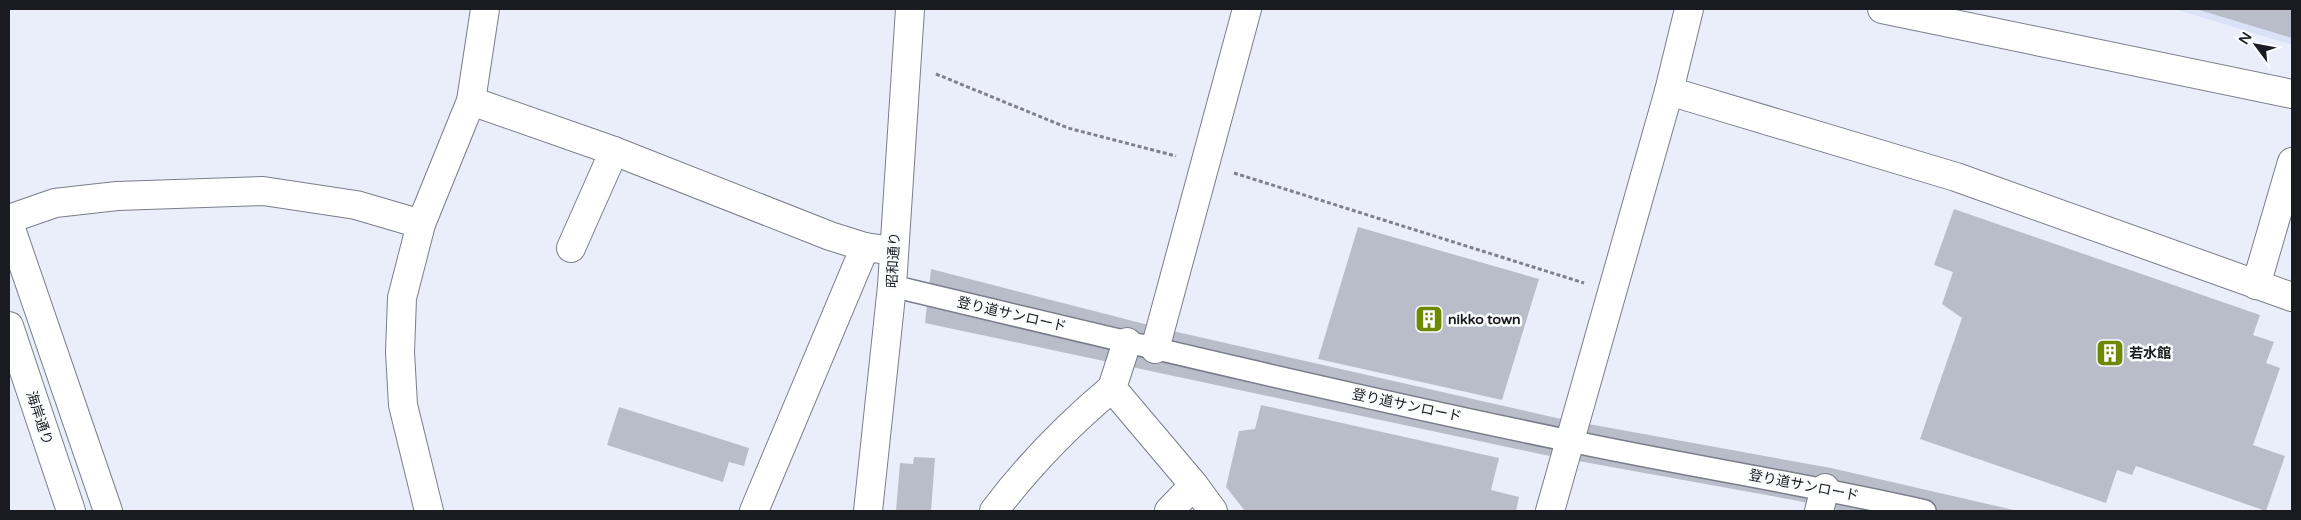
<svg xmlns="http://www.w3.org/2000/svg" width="2301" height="520" viewBox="0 0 2301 520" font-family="'Varela Round','Noto Sans JP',sans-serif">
<rect width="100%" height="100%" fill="#eaeefb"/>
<!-- built -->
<polygon fill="#dbe1f6" points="2175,9 2292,9 2292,45"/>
<!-- building -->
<g fill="#b9bdc9">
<polygon points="2196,9 2292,9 2292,38"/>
<polygon points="1954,209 2260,315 2253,335 2274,342 2266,363 2280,368 2253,445 2285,456 2266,511 2136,466 2132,475 2117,470 2106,503 1920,439 1962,318 1942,304 1953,272 1934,265"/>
<polygon points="1358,227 1539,279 1502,400 1318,359"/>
<polygon points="931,269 1168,330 1561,419 1831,468 2018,511 1842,511 1799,501 1545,455 925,323"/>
<polygon points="1261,405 1499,458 1491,490 1519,497 1516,511 1245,511 1226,487 1239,431 1255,429"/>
<polygon points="619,407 749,448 744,466 729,462 723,482 607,445"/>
<polygon points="914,457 935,458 931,511 896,511 900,463 913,464"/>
</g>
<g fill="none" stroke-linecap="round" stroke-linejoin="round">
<defs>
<path id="pedestrian" d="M892 286C1118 340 1343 394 1570 441 1688 466 1807 484 1925 511"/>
<g id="minor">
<polyline points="1669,91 1956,177 2292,297"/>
<polyline points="471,101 614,151 830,236 865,247 894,251"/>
<polyline points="9,219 55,203 117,196 263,191 356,205 421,224"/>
<polyline points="9,223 108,511"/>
<polyline points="571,248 614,151"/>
<polyline points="2256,285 2292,162"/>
<polyline points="1155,349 1247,9"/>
<polyline points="429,511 403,405 400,352 402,298 421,224 471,101 485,9"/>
<polyline points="754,511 865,247"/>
<path d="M994 511C1028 466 1069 424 1112 388"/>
<polyline points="1169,511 1194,485"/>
<polyline points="1550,511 1669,91 1689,9"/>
<polyline points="1819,511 1825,488"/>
</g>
<g id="tertiary">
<polyline points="1882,9 2292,94"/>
<polyline points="9,326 71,511"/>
<polyline points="1127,342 1112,388 1194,485 1213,511"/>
<polyline points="868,511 892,286 910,9"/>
</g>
</defs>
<!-- pedestrian casing -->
<use href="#pedestrian" stroke="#7a7e8a" stroke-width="24"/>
<!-- minor casing -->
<use href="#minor" stroke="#7a7e8a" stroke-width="30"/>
<!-- tertiary casing -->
<use href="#tertiary" stroke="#7a7e8a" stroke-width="30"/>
<!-- path -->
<g stroke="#7f818a" stroke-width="3" stroke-dasharray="4 2.5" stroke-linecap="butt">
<polyline points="936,74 1068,128 1176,156"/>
<polyline points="1234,173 1584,283"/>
</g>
<!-- pedestrian -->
<use href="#pedestrian" stroke="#fff" stroke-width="21"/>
<!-- minor -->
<use href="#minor" stroke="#fff" stroke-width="28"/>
<!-- tertiary -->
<use href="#tertiary" stroke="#fff" stroke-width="28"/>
</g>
<!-- icons -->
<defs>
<symbol id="building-square" viewBox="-11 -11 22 22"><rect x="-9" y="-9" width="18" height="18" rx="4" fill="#6d8900" stroke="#fbfcfe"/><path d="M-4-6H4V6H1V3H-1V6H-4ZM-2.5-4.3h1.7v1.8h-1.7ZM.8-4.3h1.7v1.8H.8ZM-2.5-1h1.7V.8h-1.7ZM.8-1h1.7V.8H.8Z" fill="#fff"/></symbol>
</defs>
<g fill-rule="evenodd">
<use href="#building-square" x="1413" y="303" width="32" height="32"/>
<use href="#building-square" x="2094" y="337" width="32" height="32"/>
</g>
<g text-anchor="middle" stroke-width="5" stroke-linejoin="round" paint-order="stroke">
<!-- street labels -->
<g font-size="14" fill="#1a1b20" stroke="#fbfcfe">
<text transform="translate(893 260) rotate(-87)" y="5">昭和通り</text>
<text transform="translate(1012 314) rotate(13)" y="5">登り道サンロード</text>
<text transform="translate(1407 405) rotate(12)" y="5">登り道サンロード</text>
<text transform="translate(40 418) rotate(72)" y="5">海岸通り</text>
<text transform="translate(1804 485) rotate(11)" y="5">登り道サンロード</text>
</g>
<!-- poi labels -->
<g font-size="14" font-weight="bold" fill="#1a1b20" stroke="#fbfcfe" text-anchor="start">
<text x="1448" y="324">nikko town</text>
<text x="2129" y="358">若水館</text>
</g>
</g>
<!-- border -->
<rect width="2301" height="520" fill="none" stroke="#1a1b20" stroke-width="20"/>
<!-- north arrow -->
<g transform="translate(2256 45) rotate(302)" stroke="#fbfcfe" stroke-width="4" paint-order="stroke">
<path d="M0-4L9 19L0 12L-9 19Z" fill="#1a1b20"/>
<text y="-8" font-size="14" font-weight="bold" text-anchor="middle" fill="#1a1b20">N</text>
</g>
</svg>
